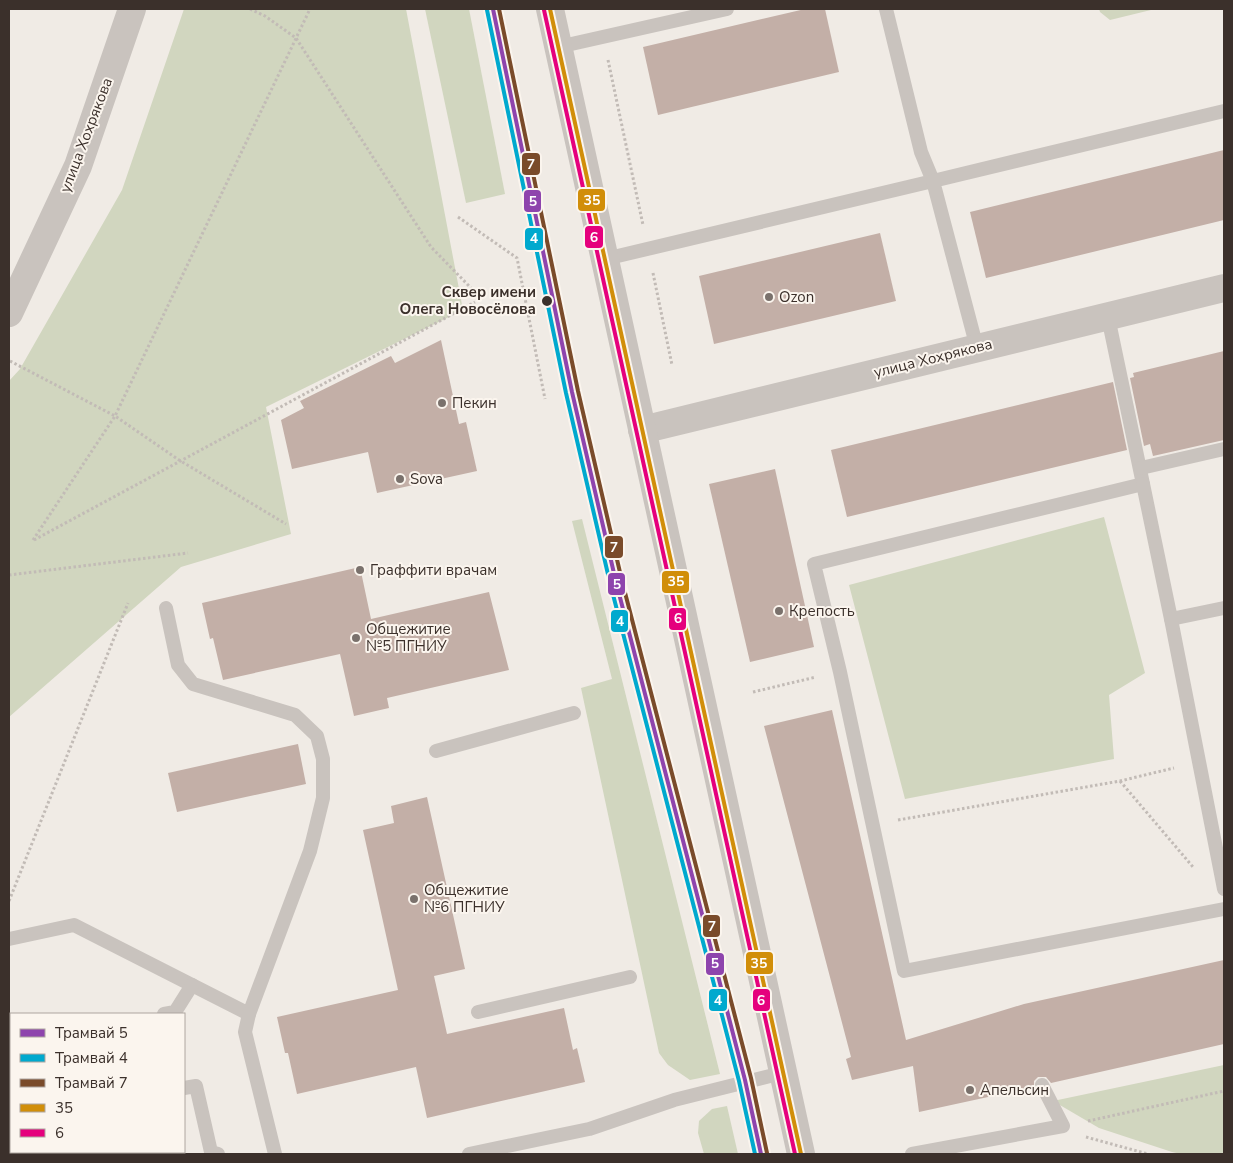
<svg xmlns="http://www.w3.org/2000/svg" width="1233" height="1163" viewBox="0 0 1233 1163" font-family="'Nunito Sans',sans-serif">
<rect width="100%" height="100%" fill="#f0ebe5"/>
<!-- green -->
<g fill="#d1d6bf">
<polygon points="184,9 406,9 463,310 266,407 291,534 181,567 9,717 9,381 20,369 122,190"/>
<polygon points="425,9 469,9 505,194 466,203"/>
<polygon points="1099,9 1155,9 1110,20 1100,12"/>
<polygon points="1104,517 1145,673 1109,695 1114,759 905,799 849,585"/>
<polygon points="582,519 720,1074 690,1080 668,1065 659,1053 581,688 612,679 572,521"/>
<polygon points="1224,1065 1224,1154 1181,1154 1172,1152 1099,1128 1053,1101"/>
<polygon points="727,1106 738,1154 704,1154 698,1133 699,1121 712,1109"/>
</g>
<!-- building -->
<g fill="#c3afa7">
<polygon points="805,9 825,9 839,72 658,115 643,47"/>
<polygon points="1224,150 1224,220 986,278 970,212"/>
<polygon points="880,233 896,301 714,344 699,276"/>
<polygon points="441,340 459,424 466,422 477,471 377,493 368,452 292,469 281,420 304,408 300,401 391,356 395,363"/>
<polygon points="1224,351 1224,440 1153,456 1150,444 1144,446 1130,378 1134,377 1133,373"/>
<polygon points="1113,382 1127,450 847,517 831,450"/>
<polygon points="775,469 814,647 750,662 709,484"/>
<polygon points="360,567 371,619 489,592 509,670 387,698 389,708 354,716 340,654 223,680 213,638 210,639 202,603"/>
<polygon points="832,710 906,1040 1024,1004 1224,960 1224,1044 1051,1083 1046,1077 1038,1077 1034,1081 1034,1087 919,1112 913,1066 852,1080 846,1059 851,1057 764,726"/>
<polygon points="298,744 306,784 177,812 168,773"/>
<polygon points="427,797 465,969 434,976 447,1034 564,1008 573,1050 577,1048 585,1082 427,1118 416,1067 297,1094 288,1053 285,1053 277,1017 398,990 363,830 394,823 391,806"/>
</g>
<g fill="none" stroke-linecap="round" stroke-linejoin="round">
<!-- path -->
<g stroke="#c2bbb6" stroke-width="3" stroke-dasharray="2.5 2.5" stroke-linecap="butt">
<polyline points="250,9 265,16 296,38 431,247 473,290"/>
<polyline points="608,60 643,225"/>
<polyline points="458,217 517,258 545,399"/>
<polyline points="653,273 672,365"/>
<polyline points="10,361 115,416 179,460 286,524"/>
<polyline points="33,540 115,416 310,9"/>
<polyline points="34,540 475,302"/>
<polyline points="9,575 188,553"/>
<polyline points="753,692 816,677"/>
<polyline points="1120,781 1193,867"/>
<polyline points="898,820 1120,781 1174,768"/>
<polyline points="9,901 128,603"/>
<polyline points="1088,1121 1224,1091"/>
<polyline points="1086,1137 1148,1154"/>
<polyline points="73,1154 75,1152"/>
</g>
<!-- service -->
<g stroke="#c9c3be" stroke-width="14">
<polyline points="558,47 727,9"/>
<polyline points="605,259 933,181 921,152 886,9"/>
<polyline points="1108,317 1143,484 814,564 840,672 904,971 1224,909"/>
<polyline points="977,348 933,181 1224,111"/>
<polyline points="1141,468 1224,449"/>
<polyline points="1143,484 1171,619 1224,608"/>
<polyline points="1171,619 1224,889"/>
<polyline points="436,751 574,713"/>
<polyline points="9,939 74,925 249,1014 310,851 323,798 323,759 317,736 295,715 193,684 178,665 166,608"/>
<polyline points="478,1012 630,977"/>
<polyline points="164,1014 175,1012 192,985"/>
<polyline points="249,1014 245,1032 275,1154"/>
<polyline points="184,1088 196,1086 211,1152 218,1154"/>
<polyline points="9,1125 11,1124"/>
<polyline points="469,1154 589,1129 674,1100 782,1073"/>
<polyline points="912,1154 1063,1126 1042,1085"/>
</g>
<!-- minor -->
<g stroke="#c9c3be" stroke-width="28">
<polyline points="9,313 78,166 132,9"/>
<polyline points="642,430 1224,288"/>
</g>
<!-- tertiary -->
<polyline stroke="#c9c3be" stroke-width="28" points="550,9 801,1154"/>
<defs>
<polyline id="bus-1" points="550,9 801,1154"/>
<polyline id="bus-2" points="544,10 795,1154"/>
</defs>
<!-- bus-1 casing -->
<use href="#bus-1" stroke="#fbf5ee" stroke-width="8"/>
<!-- bus-2 casing -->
<use href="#bus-2" stroke="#fbf5ee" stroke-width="8"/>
<!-- bus-1 -->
<use href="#bus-1" stroke="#d18e09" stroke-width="4"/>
<!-- bus-2 -->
<use href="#bus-2" stroke="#e5007d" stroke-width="4"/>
<defs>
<polyline id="tram-1" points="493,9 572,392 616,582 745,1080 761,1154"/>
<polyline id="tram-2" points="487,10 566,393 610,583 739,1081 755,1154"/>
<polyline id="tram-3" points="499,9 578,391 622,581 751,1078 767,1153"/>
</defs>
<!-- tram-1 casing -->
<use href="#tram-1" stroke="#fbf5ee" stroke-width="8"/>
<!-- tram-2 casing -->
<use href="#tram-2" stroke="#fbf5ee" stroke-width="8"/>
<!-- tram-3 casing -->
<use href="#tram-3" stroke="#fbf5ee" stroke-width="8"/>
<!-- tram-1 -->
<use href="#tram-1" stroke="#8e44ad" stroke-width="4"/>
<!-- tram-2 -->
<use href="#tram-2" stroke="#00a9ce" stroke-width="4"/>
<!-- tram-3 -->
<use href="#tram-3" stroke="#7a4b2a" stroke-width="4"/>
</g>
<!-- markers -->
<g fill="#7a716c" stroke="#fbf5ee" stroke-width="2">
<circle cx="769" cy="297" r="5"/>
<circle cx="442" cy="403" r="5"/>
<circle cx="400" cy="479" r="5"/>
<circle cx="360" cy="570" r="5"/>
<circle cx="779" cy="611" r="5"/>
<circle cx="356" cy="638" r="5"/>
<circle cx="414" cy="899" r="5"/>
<circle cx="970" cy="1090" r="5"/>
</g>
<circle fill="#3b302b" stroke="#fbf5ee" stroke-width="2" cx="547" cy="301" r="6"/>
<g text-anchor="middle" stroke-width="4" stroke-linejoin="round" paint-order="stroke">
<!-- street labels -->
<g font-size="15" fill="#3b302b" stroke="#fbf5ee">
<text transform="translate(86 135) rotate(-69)" y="5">улица Хохрякова</text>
<text transform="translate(933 358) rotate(-14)" y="5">улица Хохрякова</text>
</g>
<!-- stop labels -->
<g font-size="15" font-weight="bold" fill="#3b302b" stroke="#fbf5ee" text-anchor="end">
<text x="536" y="297">Сквер имени<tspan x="536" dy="17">Олега Новосёлова</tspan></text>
</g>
<!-- poi labels -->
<g font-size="15" fill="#3b302b" stroke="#fbf5ee" text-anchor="start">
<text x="779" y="302">Ozon</text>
<text x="452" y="408">Пекин</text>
<text x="410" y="484">Sova</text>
<text x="370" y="575">Граффити врачам</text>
<text x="789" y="616">Крепость</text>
<text x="366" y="634">Общежитие<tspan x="366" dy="17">№5 ПГНИУ</tspan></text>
<text x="424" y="895">Общежитие<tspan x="424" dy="17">№6 ПГНИУ</tspan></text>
<text x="980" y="1095">Апельсин</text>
</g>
</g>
<g stroke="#fbf5ee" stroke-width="2">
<rect x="521" y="152" width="20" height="24" rx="5" fill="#7a4b2a"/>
<rect x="577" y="188" width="29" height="24" rx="5" fill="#d18e09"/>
<rect x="523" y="189" width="19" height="24" rx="5" fill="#8e44ad"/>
<rect x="584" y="225" width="20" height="24" rx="5" fill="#e5007d"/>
<rect x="524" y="227" width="20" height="24" rx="5" fill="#00a9ce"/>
<rect x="604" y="535" width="20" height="24" rx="5" fill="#7a4b2a"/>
<rect x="661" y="570" width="29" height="24" rx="5" fill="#d18e09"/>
<rect x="607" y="572" width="19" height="24" rx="5" fill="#8e44ad"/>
<rect x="668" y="607" width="19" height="24" rx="5" fill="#e5007d"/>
<rect x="610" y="609" width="19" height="24" rx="5" fill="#00a9ce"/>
<rect x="702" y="914" width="19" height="24" rx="5" fill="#7a4b2a"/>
<rect x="745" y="951" width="29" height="24" rx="5" fill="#d18e09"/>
<rect x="705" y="952" width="20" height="24" rx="5" fill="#8e44ad"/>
<rect x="752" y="988" width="19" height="24" rx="5" fill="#e5007d"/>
<rect x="708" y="988" width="20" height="24" rx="5" fill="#00a9ce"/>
</g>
<g font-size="14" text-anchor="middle" font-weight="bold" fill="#fff">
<text x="531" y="169">7</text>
<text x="592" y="205">35</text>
<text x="533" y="206">5</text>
<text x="594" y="242">6</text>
<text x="534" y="243">4</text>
<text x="614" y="552">7</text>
<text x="676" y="586">35</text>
<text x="617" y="589">5</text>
<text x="678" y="623">6</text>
<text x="620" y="626">4</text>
<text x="712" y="931">7</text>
<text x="759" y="968">35</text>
<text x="715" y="968">5</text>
<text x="761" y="1005">6</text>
<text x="718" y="1005">4</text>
</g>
<!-- border -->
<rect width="1233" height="1163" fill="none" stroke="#3b302b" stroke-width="20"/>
<!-- legend -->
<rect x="10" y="1013" width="175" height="140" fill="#fbf5ee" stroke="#aea6a0"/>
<rect x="20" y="1029" width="25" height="8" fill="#8e44ad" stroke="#aea6a0"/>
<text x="55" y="1038" font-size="15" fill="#3b302b">Трамвай 5</text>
<rect x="20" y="1054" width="25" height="8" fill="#00a9ce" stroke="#aea6a0"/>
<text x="55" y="1063" font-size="15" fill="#3b302b">Трамвай 4</text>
<rect x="20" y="1079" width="25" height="8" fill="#7a4b2a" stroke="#aea6a0"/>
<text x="55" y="1088" font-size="15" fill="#3b302b">Трамвай 7</text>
<rect x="20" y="1104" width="25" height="8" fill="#d18e09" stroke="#aea6a0"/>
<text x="55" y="1113" font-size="15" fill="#3b302b">35</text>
<rect x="20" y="1129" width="25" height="8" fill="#e5007d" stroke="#aea6a0"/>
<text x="55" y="1138" font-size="15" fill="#3b302b">6</text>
</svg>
